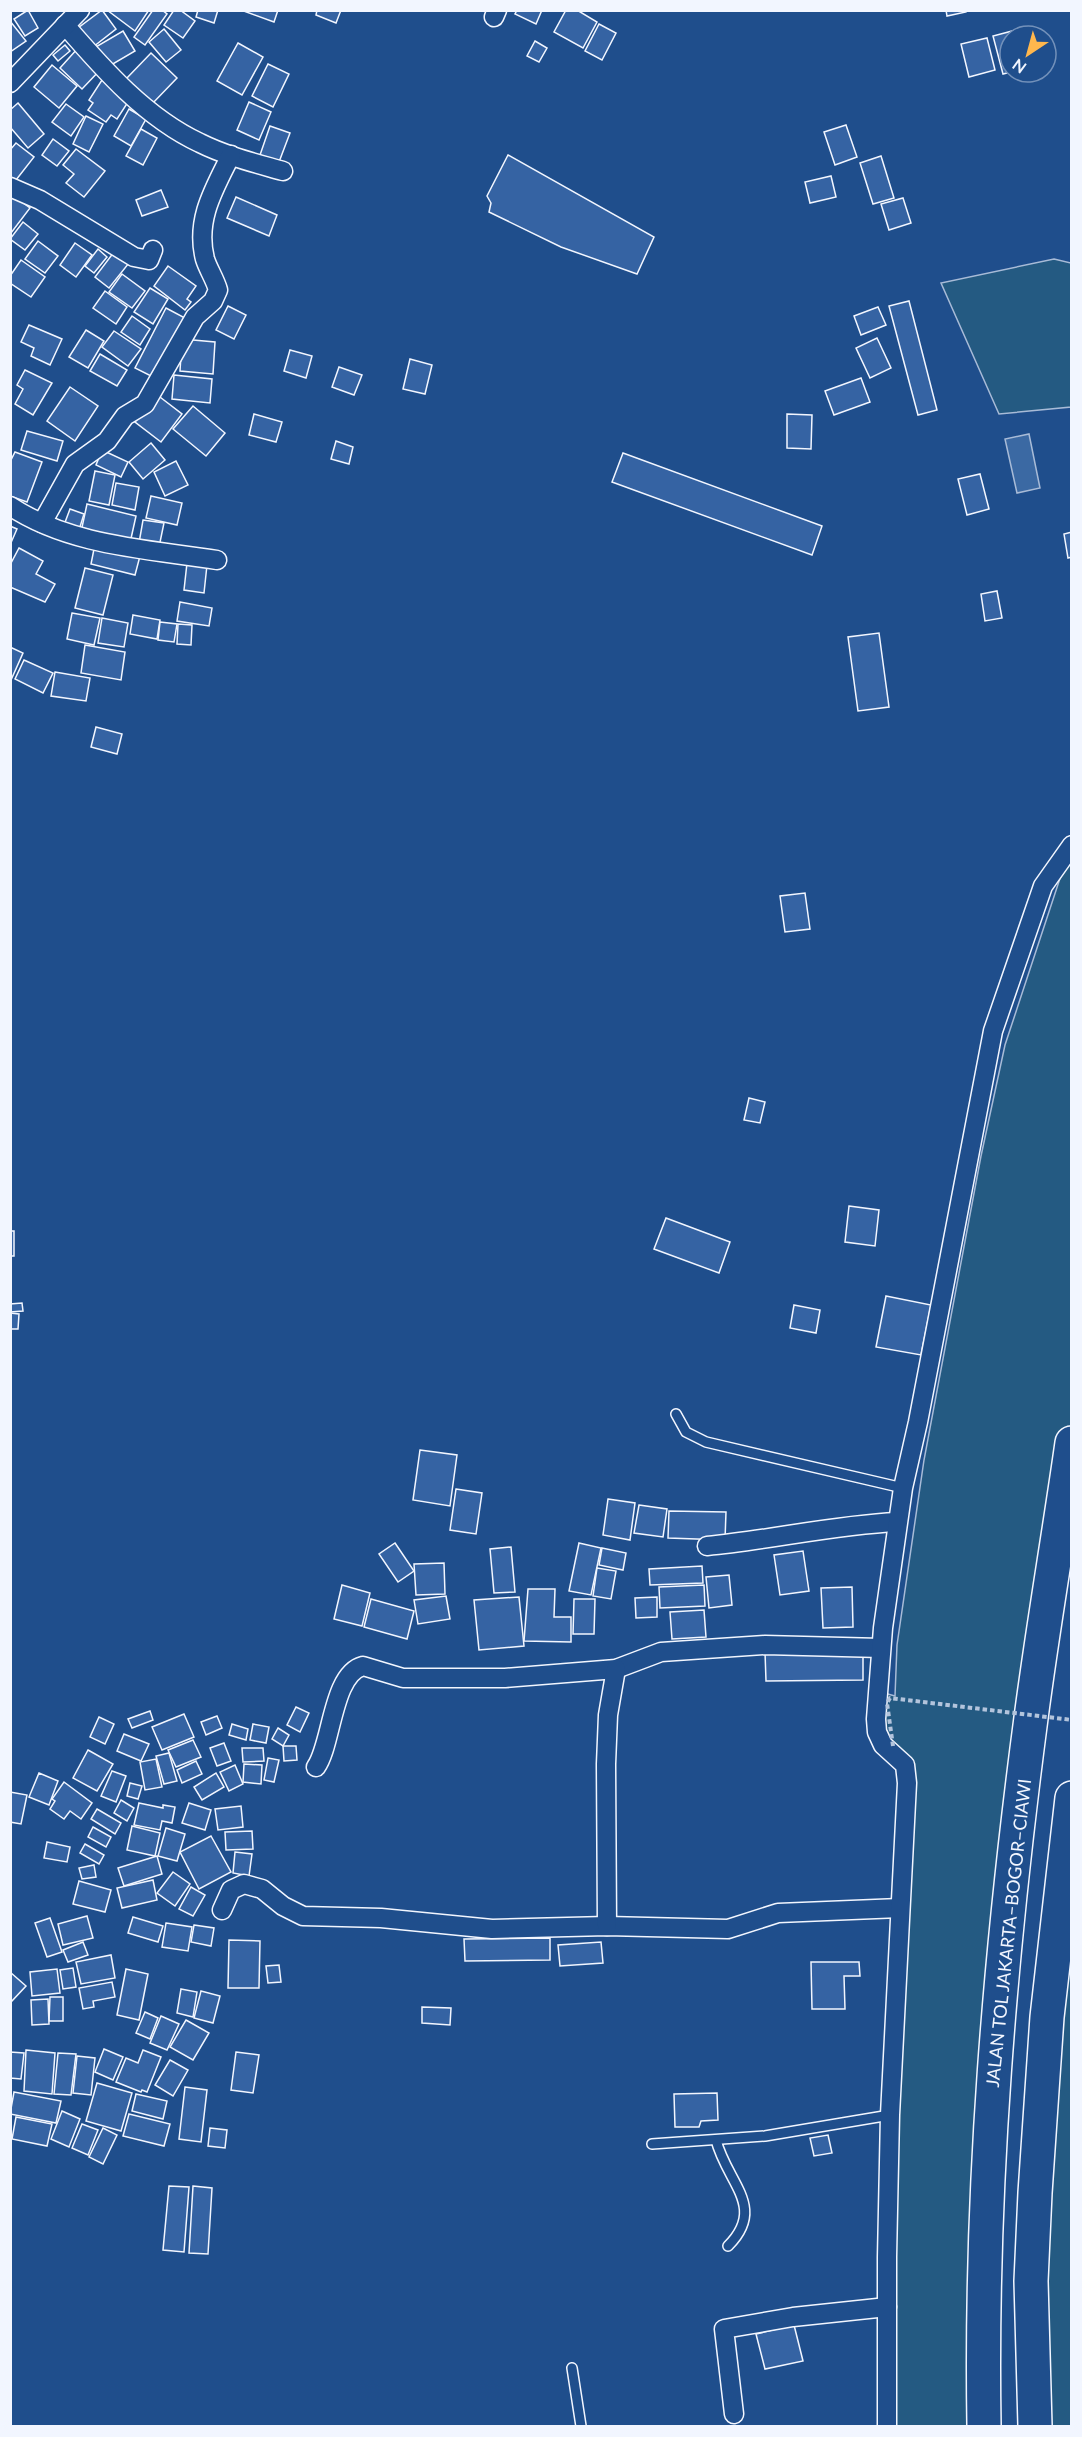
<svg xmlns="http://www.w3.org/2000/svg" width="1082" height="2437" viewBox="0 0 1082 2437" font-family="Lato,sans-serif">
<rect width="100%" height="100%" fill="#1f4e8c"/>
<!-- green -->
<g fill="#245a82" stroke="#a8bbd7" stroke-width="1.5">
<polygon points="1054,259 1071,263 1071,407 999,414 941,283"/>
<polygon points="1071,845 1072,1443 1031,1715 985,2426 886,2426 907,1783 876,1719 877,1691 895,1696 897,1645 924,1460 981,1156 1005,1045"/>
<polygon points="1071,1873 1071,2426 1036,2426"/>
</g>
<!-- water -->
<polygon fill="#3b69a3" stroke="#a8bbd7" stroke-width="1.5" points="1029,434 1040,488 1017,493 1005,439"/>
<!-- building -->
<g fill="#3563a3" stroke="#f2f6ff" stroke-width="1.5">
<polygon points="28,10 38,28 25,36 14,19"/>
<polygon points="102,10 116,29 93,47 78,28"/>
<polygon points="107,10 149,10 135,31"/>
<polygon points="153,10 162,10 167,14 145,45 134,37"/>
<polygon points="174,10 180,10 195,21 183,38 164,25"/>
<polygon points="198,10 218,10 214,23 196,17"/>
<polygon points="241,10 278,10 274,22"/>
<polygon points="317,10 341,10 336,23 316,15"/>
<polygon points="517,10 542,10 536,24 515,14"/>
<polygon points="566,10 577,10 597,22 583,48 554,32"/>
<polygon points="946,10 966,10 966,12 947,16"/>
<polygon points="10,21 26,41 10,52"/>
<polygon points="599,24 616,33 602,60 585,51"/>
<polygon points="164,29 181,50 166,62 149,42"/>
<polygon points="1016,30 1018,36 1010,36 1011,72 1003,74 993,36"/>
<polygon points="123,31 135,51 106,68 94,48"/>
<polygon points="987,38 995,70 969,77 961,44"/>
<polygon points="535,41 547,48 539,62 527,56"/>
<polygon points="238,43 263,57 242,95 217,81"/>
<polygon points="65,45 70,51 58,61 53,55"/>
<polygon points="78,48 101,69 82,89 60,68"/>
<polygon points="151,53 177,78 152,104 126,79"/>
<polygon points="268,64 289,74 273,107 252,96"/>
<polygon points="52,65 77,86 59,108 34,87"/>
<polygon points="102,80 130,99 117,119 111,115 106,122 88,110 93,103 89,100"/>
<polygon points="249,102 271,112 259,140 237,130"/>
<polygon points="18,103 44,134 28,148 10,127 10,110"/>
<polygon points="66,104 84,117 71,136 52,122"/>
<polygon points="129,109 146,119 131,146 114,136"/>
<polygon points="86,116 103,124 89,152 73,144"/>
<polygon points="846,125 857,157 835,165 824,132"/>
<polygon points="270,126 290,133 279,162 260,155"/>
<polygon points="141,129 157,138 143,165 126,156"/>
<polygon points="53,139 69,151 57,166 42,155"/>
<polygon points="16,143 34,157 16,180 10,176 10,150"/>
<polygon points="76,149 105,171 84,197 66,183 74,174 63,165"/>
<polygon points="508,155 654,237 637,274 561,247 489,212 491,203 487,196"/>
<polygon points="881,156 894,198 873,204 860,163"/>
<polygon points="831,176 836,197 810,203 805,182"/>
<polygon points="161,190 168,207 142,216 136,200"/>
<polygon points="10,193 30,208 11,233 10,233"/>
<polygon points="236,197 277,215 269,236 227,218"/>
<polygon points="903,198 911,223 889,230 881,204"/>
<polygon points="23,222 38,234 25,250 10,239"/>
<polygon points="38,241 58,256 45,273 25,259"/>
<polygon points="75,243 92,255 76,277 60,265"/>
<polygon points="98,249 107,257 94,273 85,266"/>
<polygon points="114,252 129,263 109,288 95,277"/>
<polygon points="21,260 45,277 31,297 10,283 10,276"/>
<polygon points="168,266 196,286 187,299 191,302 185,310 154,286"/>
<polygon points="122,274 145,291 132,308 109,292"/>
<polygon points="150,288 168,299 153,324 134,312"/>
<polygon points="105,291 127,307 116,324 93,308"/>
<polygon points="909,301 937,410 918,415 889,306"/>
<polygon points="228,306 246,315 234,339 216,330"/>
<polygon points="878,307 886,325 861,335 854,316"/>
<polygon points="166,308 185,318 155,378 135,368"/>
<polygon points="132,316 150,329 140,345 121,332"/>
<polygon points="29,325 62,339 50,365 31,356 34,348 21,342"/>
<polygon points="86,330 104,341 88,368 69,357"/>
<polygon points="114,331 141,349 128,366 102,347"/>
<polygon points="877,338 891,368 870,378 856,348"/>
<polygon points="182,339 215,342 213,374 180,371"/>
<polygon points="290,350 312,356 306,378 284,371"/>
<polygon points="100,354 127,370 117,386 90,371"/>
<polygon points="410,359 432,365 425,394 403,389"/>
<polygon points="339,367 362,375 354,395 332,387"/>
<polygon points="25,370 52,383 33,415 15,404 23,389 17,385"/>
<polygon points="174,375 212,379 210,403 172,399"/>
<polygon points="861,378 870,402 834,415 825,391"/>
<polygon points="70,387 98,406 75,441 47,421"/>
<polygon points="156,394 182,414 161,442 135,422"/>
<polygon points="193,406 225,433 206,456 173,429"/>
<polygon points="254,414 282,422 276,442 249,435"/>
<polygon points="787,414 812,415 811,449 787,448"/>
<polygon points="27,431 63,441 57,461 21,450"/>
<polygon points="336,441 353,447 349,464 331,459"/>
<polygon points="151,443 165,460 143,479 129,462"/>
<polygon points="102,450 128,462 121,477 96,465"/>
<polygon points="15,452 42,462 27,502 10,496 10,462"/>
<polygon points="623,453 822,526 812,555 612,482"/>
<polygon points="176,461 188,485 165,496 154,472"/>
<polygon points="95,471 115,475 109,505 89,501"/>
<polygon points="980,474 989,509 967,515 958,479"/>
<polygon points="116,483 139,487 135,510 112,505"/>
<polygon points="151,496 182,503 177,525 146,518"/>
<polygon points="87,504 136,516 130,543 81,532"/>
<polygon points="70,509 84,514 79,530 64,525"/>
<polygon points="143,520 164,523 159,547 139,543"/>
<polygon points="10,526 17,529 10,545"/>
<polygon points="1072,532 1072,557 1068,558 1064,534"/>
<polygon points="95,544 140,556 135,575 91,564"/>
<polygon points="19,548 43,561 36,574 55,584 45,602 10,587 10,565"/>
<polygon points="187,563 207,565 204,593 184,590"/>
<polygon points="85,568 113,575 103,615 75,608"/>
<polygon points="997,591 1002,618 985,621 981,594"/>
<polygon points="180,602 212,608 209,626 177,621"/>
<polygon points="72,613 100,618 94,645 67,639"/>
<polygon points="133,615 160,620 157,639 130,634"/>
<polygon points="102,618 128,623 124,647 98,643"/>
<polygon points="160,622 177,624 174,642 158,640"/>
<polygon points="178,624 192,625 191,645 177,644"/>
<polygon points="879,633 889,707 858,711 848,637"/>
<polygon points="85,645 125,652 121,680 81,673"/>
<polygon points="10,647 23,653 11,680 10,680"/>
<polygon points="24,660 53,673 43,693 15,679"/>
<polygon points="55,672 90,678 86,701 51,696"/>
<polygon points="96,727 122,734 117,754 91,747"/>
<polygon points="805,893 810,929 785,932 780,896"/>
<polygon points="749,1098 765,1102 760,1123 744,1120"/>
<polygon points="849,1206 879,1210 875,1246 845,1242"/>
<polygon points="666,1218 730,1242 719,1273 654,1249"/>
<rect x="10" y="1231" width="4" height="25"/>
<polygon points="886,1296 931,1305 921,1355 876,1347"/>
<polygon points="22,1303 23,1311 10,1312 10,1304"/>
<polygon points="794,1305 820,1310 816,1333 790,1328"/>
<polygon points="10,1313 19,1314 18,1329 10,1329"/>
<polygon points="420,1450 457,1455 450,1506 413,1500"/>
<polygon points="456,1489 482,1493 476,1534 450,1530"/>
<polygon points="608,1499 635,1503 630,1540 603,1535"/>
<polygon points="639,1505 667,1509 663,1537 634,1533"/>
<polygon points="669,1511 726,1512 725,1540 668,1538"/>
<polygon points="395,1543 414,1571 398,1582 379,1554"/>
<polygon points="579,1543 601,1548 591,1595 569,1591"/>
<polygon points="511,1547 515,1592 494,1593 490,1549"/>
<polygon points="602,1548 626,1553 623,1570 599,1565"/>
<polygon points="803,1551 809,1591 780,1595 774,1555"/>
<polygon points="444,1563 445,1594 416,1595 414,1564"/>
<polygon points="702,1566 703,1583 650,1585 649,1569"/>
<polygon points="597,1568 616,1571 611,1599 593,1596"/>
<polygon points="729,1575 732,1605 709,1608 706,1577"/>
<polygon points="342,1585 370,1593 362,1626 334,1619"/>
<polygon points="704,1585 705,1606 660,1608 659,1587"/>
<polygon points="852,1587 853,1627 823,1628 821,1588"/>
<polygon points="528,1589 555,1589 554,1617 571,1617 571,1642 524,1641"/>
<polygon points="446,1596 450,1619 418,1624 414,1600"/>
<polygon points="519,1597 524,1646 479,1650 474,1600"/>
<polygon points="657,1597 657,1617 636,1618 635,1598"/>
<polygon points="371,1599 414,1611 407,1639 364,1627"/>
<polygon points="574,1599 595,1599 594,1634 573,1634"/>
<polygon points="704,1610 706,1637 672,1639 670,1612"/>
<polygon points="863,1651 863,1680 766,1681 765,1652"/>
<polygon points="296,1707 309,1713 300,1732 287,1725"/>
<polygon points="150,1711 153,1720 132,1728 128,1719"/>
<polygon points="184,1714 194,1737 162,1750 152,1727"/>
<polygon points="217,1716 222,1728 206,1735 201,1722"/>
<polygon points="99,1717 114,1724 105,1744 90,1737"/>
<polygon points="232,1724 248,1729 246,1740 229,1735"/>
<polygon points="253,1724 269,1727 266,1743 250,1740"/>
<polygon points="278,1728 289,1735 283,1746 272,1739"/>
<polygon points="124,1734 149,1744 141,1761 117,1751"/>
<polygon points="193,1740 201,1757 176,1767 168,1750"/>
<polygon points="224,1743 231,1761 217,1766 210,1748"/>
<polygon points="283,1746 296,1746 297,1760 284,1761"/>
<polygon points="242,1748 263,1748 264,1761 243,1762"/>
<polygon points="88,1750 113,1764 97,1791 73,1778"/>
<polygon points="169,1753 177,1781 164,1784 156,1756"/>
<polygon points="268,1758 279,1760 274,1782 264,1780"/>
<polygon points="156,1759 162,1787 145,1790 140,1762"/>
<polygon points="196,1761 202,1774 182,1783 177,1770"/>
<polygon points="244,1764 262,1765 261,1784 243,1782"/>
<polygon points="235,1765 243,1784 229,1791 220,1772"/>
<polygon points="112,1771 126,1776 116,1802 101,1796"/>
<polygon points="39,1773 58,1781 49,1805 29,1797"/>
<polygon points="216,1773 224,1787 202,1800 194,1787"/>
<polygon points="64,1782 92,1803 81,1819 70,1811 64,1819 50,1809 55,1801 52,1799"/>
<polygon points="130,1783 142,1786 138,1799 127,1796"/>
<polygon points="10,1792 27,1795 21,1824 10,1822"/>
<polygon points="121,1800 134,1808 127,1821 114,1813"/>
<polygon points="139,1803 163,1808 163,1805 175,1807 172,1823 162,1821 160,1830 134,1825"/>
<polygon points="189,1803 211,1810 205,1830 182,1823"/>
<polygon points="241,1806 243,1827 218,1830 215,1809"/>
<polygon points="97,1809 121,1823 115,1834 91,1819"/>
<polygon points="132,1826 160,1833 155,1856 127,1850"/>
<polygon points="93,1827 111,1837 106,1847 88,1837"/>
<polygon points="166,1828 185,1834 177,1861 158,1856"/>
<polygon points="252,1831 253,1849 226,1850 225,1832"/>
<polygon points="211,1836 231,1872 199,1889 180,1852"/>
<polygon points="47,1842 70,1847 67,1862 44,1858"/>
<polygon points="85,1844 104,1855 99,1864 80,1853"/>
<polygon points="235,1852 252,1854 249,1876 233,1873"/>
<polygon points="157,1856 162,1874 124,1886 118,1868"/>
<polygon points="94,1865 96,1877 82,1879 79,1868"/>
<polygon points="173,1872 190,1884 175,1906 157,1893"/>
<polygon points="153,1880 157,1900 122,1908 117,1888"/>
<polygon points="79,1881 111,1890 105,1912 73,1904"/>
<polygon points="191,1887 205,1895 193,1916 179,1909"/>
<polygon points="87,1916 93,1938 63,1945 58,1924"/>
<polygon points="133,1917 163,1926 158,1942 128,1933"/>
<polygon points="50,1918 62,1952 47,1957 35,1923"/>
<polygon points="166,1923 192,1927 188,1951 162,1947"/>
<polygon points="194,1925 214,1928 211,1946 191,1942"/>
<polygon points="550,1938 550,1960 465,1961 464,1939"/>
<polygon points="229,1940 260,1941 259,1988 228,1988"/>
<polygon points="83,1942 88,1955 68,1962 63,1950"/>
<polygon points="601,1942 603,1963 560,1966 558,1945"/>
<polygon points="111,1955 115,1978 81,1984 76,1962"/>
<polygon points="811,1962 859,1962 860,1976 844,1976 845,2009 812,2009"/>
<polygon points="279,1965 281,1982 268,1983 266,1966"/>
<polygon points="73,1968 76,1987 63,1989 60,1970"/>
<polygon points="57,1969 60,1993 32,1996 30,1972"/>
<polygon points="126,1969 148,1974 139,2020 117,2015"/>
<polygon points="10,1972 26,1986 10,2003"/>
<polygon points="112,1982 115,1997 93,2001 94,2007 83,2009 79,1988"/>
<polygon points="181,1989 197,1992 193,2017 177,2013"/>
<polygon points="201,1991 220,1996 213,2023 194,2018"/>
<polygon points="50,1997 63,1997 63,2021 49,2021"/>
<polygon points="48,1999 49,2024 32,2025 31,2000"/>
<polygon points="422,2007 451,2008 450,2025 422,2023"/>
<polygon points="145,2012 158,2018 150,2039 136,2033"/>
<polygon points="161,2016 179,2024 167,2050 150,2043"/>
<polygon points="186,2020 209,2033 193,2060 170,2047"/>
<polygon points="104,2049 123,2057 113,2080 95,2072"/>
<polygon points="26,2050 55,2053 52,2094 24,2091"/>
<polygon points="143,2050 161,2057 147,2092 142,2090 141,2092 116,2082 126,2058 138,2063"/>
<polygon points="10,2052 24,2053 21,2079 10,2078"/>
<polygon points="236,2052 259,2055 253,2093 231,2090"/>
<polygon points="58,2053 76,2054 71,2095 54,2094"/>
<polygon points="77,2056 95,2058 91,2095 73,2093"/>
<polygon points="170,2060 188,2070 173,2096 155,2085"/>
<polygon points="97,2083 132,2093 121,2131 86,2121"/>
<polygon points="185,2087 207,2090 201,2142 179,2139"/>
<polygon points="14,2092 61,2101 56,2123 10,2114"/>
<polygon points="717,2093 718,2120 701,2121 699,2127 675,2127 674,2094"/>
<polygon points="136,2094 167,2101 163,2119 132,2111"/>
<polygon points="62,2111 80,2119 69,2147 51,2139"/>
<polygon points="129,2114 170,2124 164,2146 123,2136"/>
<polygon points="16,2117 52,2124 47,2146 12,2139"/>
<polygon points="82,2124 98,2130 88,2155 72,2148"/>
<polygon points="103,2128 117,2135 103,2164 89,2157"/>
<polygon points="210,2128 227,2130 225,2148 208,2146"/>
<polygon points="828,2135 832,2153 814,2156 810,2138"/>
<polygon points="169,2186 189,2187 184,2252 163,2250"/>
<polygon points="193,2186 212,2188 208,2254 189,2253"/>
<polygon points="794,2325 803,2361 765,2369 756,2334"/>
</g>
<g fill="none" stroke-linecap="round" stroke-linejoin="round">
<defs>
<g id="lane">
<polyline points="676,1414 686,1432 706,1442 903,1488"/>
<path d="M716 2140C727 2183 767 2207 728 2246"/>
<polyline points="652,2144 765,2136 890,2115"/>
<polyline points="572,2368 581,2426"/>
</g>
<g id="street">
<polyline points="494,17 497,10"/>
<path d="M65 25C103 69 146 118 200 143 226 156 255 163 283 171"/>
<polyline points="10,83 80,10"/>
<polyline points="10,187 40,200 134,257 149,260 153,250"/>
<path d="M10 506C70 546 148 549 217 560"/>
<path d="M42 523 75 464 107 441 125 416 145 404 195 317 213 301 218 290C215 279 208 269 205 259 195 220 214 189 231 155"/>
<path d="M707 1546C771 1540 833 1525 897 1522"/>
<path d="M316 1767C332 1745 332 1674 363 1666L403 1678H505L616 1669 661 1652 765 1645 881 1648"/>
<polyline points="222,1910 231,1890 244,1884 262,1889 283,1906 303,1916 381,1918 492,1929 607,1926 728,1929 778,1913 900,1908"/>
<polyline points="607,1926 606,1764 608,1715 616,1669"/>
<polyline points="734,2414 724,2329 793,2317 887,2307"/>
<polyline points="887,2426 887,2257 890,2115 907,1783 905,1765 883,1745 877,1732 876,1719 883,1628 903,1488 918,1422 993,1031 1043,886 1072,845"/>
</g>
<g id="highway">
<path d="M984 2426C980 2189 1000 1953 1031 1718 1043 1626 1059 1535 1072 1443"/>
<polyline points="1035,2426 1031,2281 1035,2193 1047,2017 1072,1798"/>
</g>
</defs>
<!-- lane casing -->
<use href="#lane" stroke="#f2f6ff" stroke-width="12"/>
<!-- street casing -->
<use href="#street" stroke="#f2f6ff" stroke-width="21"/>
<!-- highway casing -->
<use href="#highway" stroke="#f2f6ff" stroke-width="36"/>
<!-- lane -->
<use href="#lane" stroke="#1f4e8c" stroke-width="9"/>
<!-- street -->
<use href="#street" stroke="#1f4e8c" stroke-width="18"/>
<!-- highway -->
<use href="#highway" stroke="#1f4e8c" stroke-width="33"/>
<!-- path-bridge -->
<polyline stroke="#b3c4dc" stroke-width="4" stroke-dasharray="4.5 3" stroke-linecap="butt" points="893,1746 887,1703 890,1698 1072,1720"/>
</g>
<g text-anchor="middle" stroke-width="4.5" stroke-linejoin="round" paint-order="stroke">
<!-- street labels -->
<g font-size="18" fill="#f2f6ff" stroke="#1f4e8c">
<text transform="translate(1009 1933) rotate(-84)" y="6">JALAN TOL JAKARTA–BOGOR–CIAWI</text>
</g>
</g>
<!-- border -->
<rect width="1082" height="2437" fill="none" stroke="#f2f6ff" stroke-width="24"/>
<!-- north arrow -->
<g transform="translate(1028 54) rotate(216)"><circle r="28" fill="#1f4e8c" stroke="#7391ba" stroke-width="1.5"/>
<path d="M0-4.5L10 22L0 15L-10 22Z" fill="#ffb74d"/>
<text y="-9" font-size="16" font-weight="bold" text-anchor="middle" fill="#f2f6ff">N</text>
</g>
</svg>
